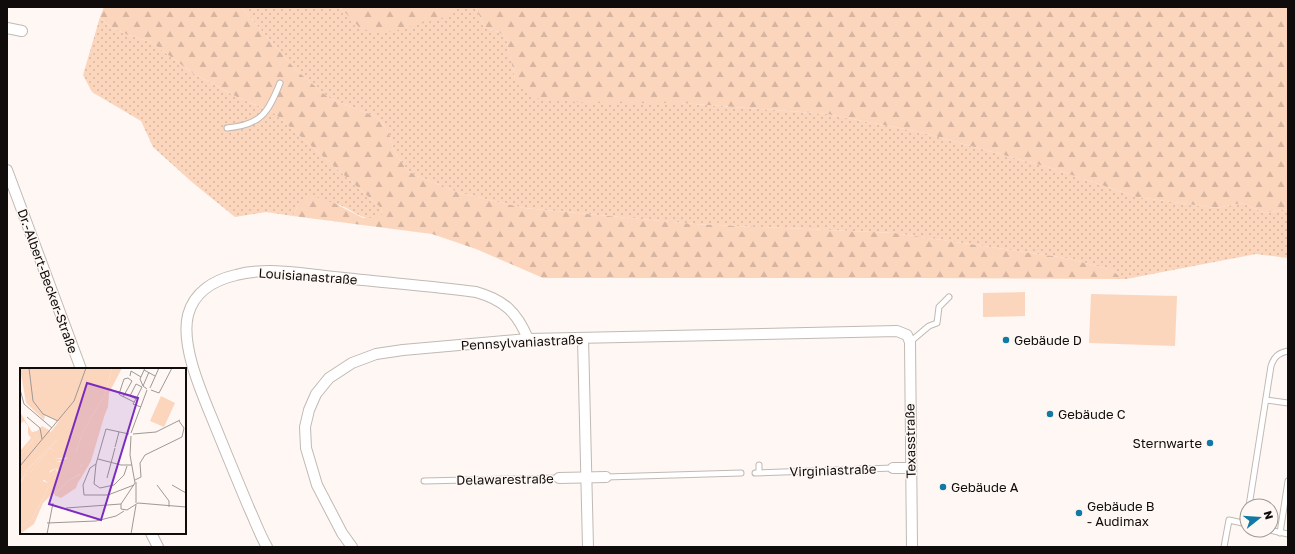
<svg xmlns="http://www.w3.org/2000/svg" width="1295" height="554" viewBox="0 0 1295 554" font-family="'Golos Text',sans-serif">
<defs>
<pattern id="grass-dots" width="8" height="8" patternUnits="userSpaceOnUse"><rect width="8" height="8" fill="#fcd5bd"/><path d="M2 2h.1M6 6h.1" fill="none" stroke="#d7b6a1" stroke-width="1.8" stroke-linecap="round"/></pattern>
<pattern id="forest-firs" width="22" height="20" patternUnits="userSpaceOnUse"><rect width="22" height="20" fill="#fcd5bd"/><path d="M5 1l3.5 6h-7zM16 11l3.5 6h-7z" fill="#d7b6a1"/></pattern>
</defs>
<rect width="100%" height="100%" fill="#fef7f3"/>
<!-- grass -->
<g fill="url(#grass-dots)">
<polygon points="241,7 340,7 341,9 452,12 452,7 476,7 484,27 499,32 506,38 515,78 589,103 681,103 827,114 920,132 1051,168 1137,197 1216,208 1242,203 1265,213 1288,209 1288,258 1256,254 1126,279 1118,279 1119,276 1112,270 1066,258 894,233 694,224 524,208 460,193 417,176 407,170 394,151 389,133 377,117 329,98 296,70"/>
<path d="M100 17 109 26 128 35 151 42 191 72 237 97 273 112 381 208 382 216C362 225 353 207 335 204 324 202 311 202 300 201L293 216 266 212 235 217 193 183 153 147 141 121 92 92 83 75Z"/>
</g>
<!-- forest -->
<g fill="url(#forest-firs)">
<polygon points="104,7 241,7 296,70 329,98 377,117 389,133 394,151 407,170 417,176 460,193 524,208 694,224 894,233 1066,258 1112,270 1119,276 1118,279 925,278 543,278 476,249 432,234 293,216 300,201 313,196 336,204 363,218 378,218 382,215 381,208 273,112 237,97 191,72 151,42 128,35 109,26 100,17"/>
<polygon points="340,7 452,7 452,12 442,18 386,33 361,29"/>
<polygon points="476,7 1288,7 1288,209 1265,213 1242,203 1216,208 1137,197 1051,168 920,132 827,114 681,103 589,103 533,98 526,92 515,78 506,38 499,32 484,27"/>
</g>
<!-- pitch -->
<g fill="#fcd5bd">
<polygon points="1025,292 1025,316 983,317 983,293"/>
<polygon points="1091,294 1177,296 1175,346 1089,343"/>
</g>
<g fill="none" stroke-linecap="round" stroke-linejoin="round">
<defs>
<g id="service">
<path d="M227 128C261 125 268 113 280 83"/>
<polyline points="910,342 929,326 937,323 939,307 949,297"/>
<polyline points="1266,400 1288,403"/>
<polyline points="759,465 759,472"/>
<polyline points="755,473 893,468"/>
<polyline points="606,477 741,473"/>
<polyline points="424,481 559,478"/>
<path d="M1249 506 1271 366C1274 357 1278 353 1288 351"/>
<polyline points="1246,523 1247,516"/>
<polyline points="1269,530 1288,534"/>
<polyline points="1280,533 1288,481"/>
<polyline points="1224,547 1229,520 1247,524"/>
</g>
<g id="minor">
<polyline points="7,28 22,31"/>
<polyline points="7,170 81,369"/>
<polyline points="583,338 588,547"/>
<polyline points="893,468 911,468"/>
<polyline points="559,478 606,477"/>
<polyline points="151,533 158,547"/>
<path d="M267 547C260 535 255 521 249 508 238 482 227 455 216 428 204 398 180 347 188 315 194 292 214 280 236 275 269 266 310 275 344 278 388 283 432 286 476 292 504 300 517 312 528 339"/>
<polyline points="352,547 342,533 317,485 306,448 305,427 309,410 316,394 329,378 352,363 376,354 403,350 528,339 897,331 907,335 910,342 912,547"/>
</g>
</defs>
<!-- service casing -->
<use href="#service" stroke="#c1b9b4" stroke-width="7"/>
<!-- minor casing -->
<use href="#minor" stroke="#c1b9b4" stroke-width="12"/>
<!-- service -->
<use href="#service" stroke="#fff" stroke-width="5"/>
<!-- minor -->
<use href="#minor" stroke="#fff" stroke-width="10"/>
</g>
<!-- markers -->
<g fill="#1279a4" stroke="#fef7f3" stroke-width="1.5">
<circle cx="1006" cy="340" r="4"/>
<circle cx="1050" cy="414" r="4"/>
<circle cx="1210" cy="443" r="4"/>
<circle cx="943" cy="487" r="4"/>
<circle cx="1079" cy="513" r="4"/>
</g>
<g text-anchor="middle" stroke-width="3" stroke-linejoin="round" paint-order="stroke">
<!-- street labels -->
<g font-size="13" fill="#0f0c0b" stroke="#fef7f3">
<text transform="translate(308 276) rotate(4)" y="5">Louisianastraße</text>
<text transform="translate(48 281) rotate(70)" y="5">Dr.-Albert-Becker-Straße</text>
<text transform="translate(522 342) rotate(-3)" y="5">Pennsylvaniastraße</text>
<text transform="translate(910 441) rotate(-91)" y="5">Texasstraße</text>
<text transform="translate(833 470) rotate(-2)" y="5">Virginiastraße</text>
<text transform="translate(505 479) rotate(-1)" y="5">Delawarestraße</text>
</g>
<!-- poi labels -->
<g font-size="13" fill="#0f0c0b" stroke="#fef7f3" text-anchor="start">
<text x="1014" y="345">Gebäude D</text>
<text x="1058" y="419">Gebäude C</text>
<text x="1202" y="448" text-anchor="end">Sternwarte</text>
<text x="951" y="492">Gebäude A</text>
<text x="1087" y="511">Gebäude B<tspan x="1087" dy="15">- Audimax</tspan></text>
</g>
</g>
<!-- overview -->
<g transform="translate(20 368)">
<rect width="166" height="166" fill="#fef7f3"/>
<path d="M92 0H102L89 25 88 39 64 93 57 103 28 120 12 151 0 159V126L5 110 31 80 34 83V91H46L56 84 64 62 84 28ZM40 93 44 95 37 104 36 100 28 106V115L23 113 30 99H26L28 96ZM29 62 37 72 8 101 0 115V87L17 68H22ZM61 106 56 120 41 130 34 127 48 113Z" fill="#fcd5bd" fill-rule="evenodd"/>
<path d="M0 0H92L84 28 64 62 54 89 34 91V83L31 80 6 109 0 126V116L8 101 37 72 30 65 39 53 25 47 24 52 6 35ZM87 39 71 93 58 115 60 106 48 113 35 126H32L23 135 14 156 0 166V159L12 151 28 120 61 98ZM0 44 12 64 17 63 22 58 29 62 23 70 17 68 0 87V83L11 70 8 66V58L4 53 0 56ZM32 94H44V101L40 104 36 100 30 103 28 115 22 110 30 99 24 102 22 99Z" fill="#fcd5bd"/>
<path d="M141 28 155 35 144 59 130 53Z" fill="#fcd5bd"/>
<path fill="none" stroke="#9e9996" stroke-width="1" d="M9 0 13 33 23 46 38 53M125 0 120 11 123 18 127 21M124 2 135 8M110 8 111 3 121 9M123 18 129 4M130 20 139 0M0 21 4 36 32 60M131 22 139 25 152 0M103 29 112 13 108 10 104 11 99 26 100 27 114 34M116 31 110 28 116 16 122 19 116 31 113 36 121 39M7 49 20 60 22 71M111 65 127 22M113 66 136 64 160 52M111 68 110 87 115 115 101 136V141L107 142 118 135 166 139M95 79 99 64M78 91 101 97H112M76 96 70 100 63 117 64 127H88L114 117M0 98 54 33 66 0M107 98 104 107 94 117 80 120 74 116 76 96 86 61 109 66M87 110 95 80M115 112 121 109 120 95 125 87 162 69 164 60 159 53M137 117 149 133V139M152 117 166 125M116 135V114M46 140 101 136M27 155 76 153 96 148 104 143M27 166 33 135M111 166 116 137"/>
<path fill="#7b2cbf" fill-opacity="0.15" stroke="#7b2cbf" stroke-width="2" d="M67 15 118 30 81 152 29 136Z"/>
<rect width="166" height="166" fill="none" stroke="#0f0c0b" stroke-width="2"/>
</g>
<!-- border -->
<rect width="1295" height="554" fill="none" stroke="#0f0c0b" stroke-width="16"/>
<!-- north arrow -->
<g transform="translate(1259 518) rotate(73)"><circle r="19" fill="#fef7f3" stroke="#9e9996"/>
<path d="M0-3L7 15L0 10L-7 15Z" fill="#1279a4"/>
<text y="-6" font-size="11" font-weight="bold" text-anchor="middle" fill="#0f0c0b">N</text>
</g>
</svg>
